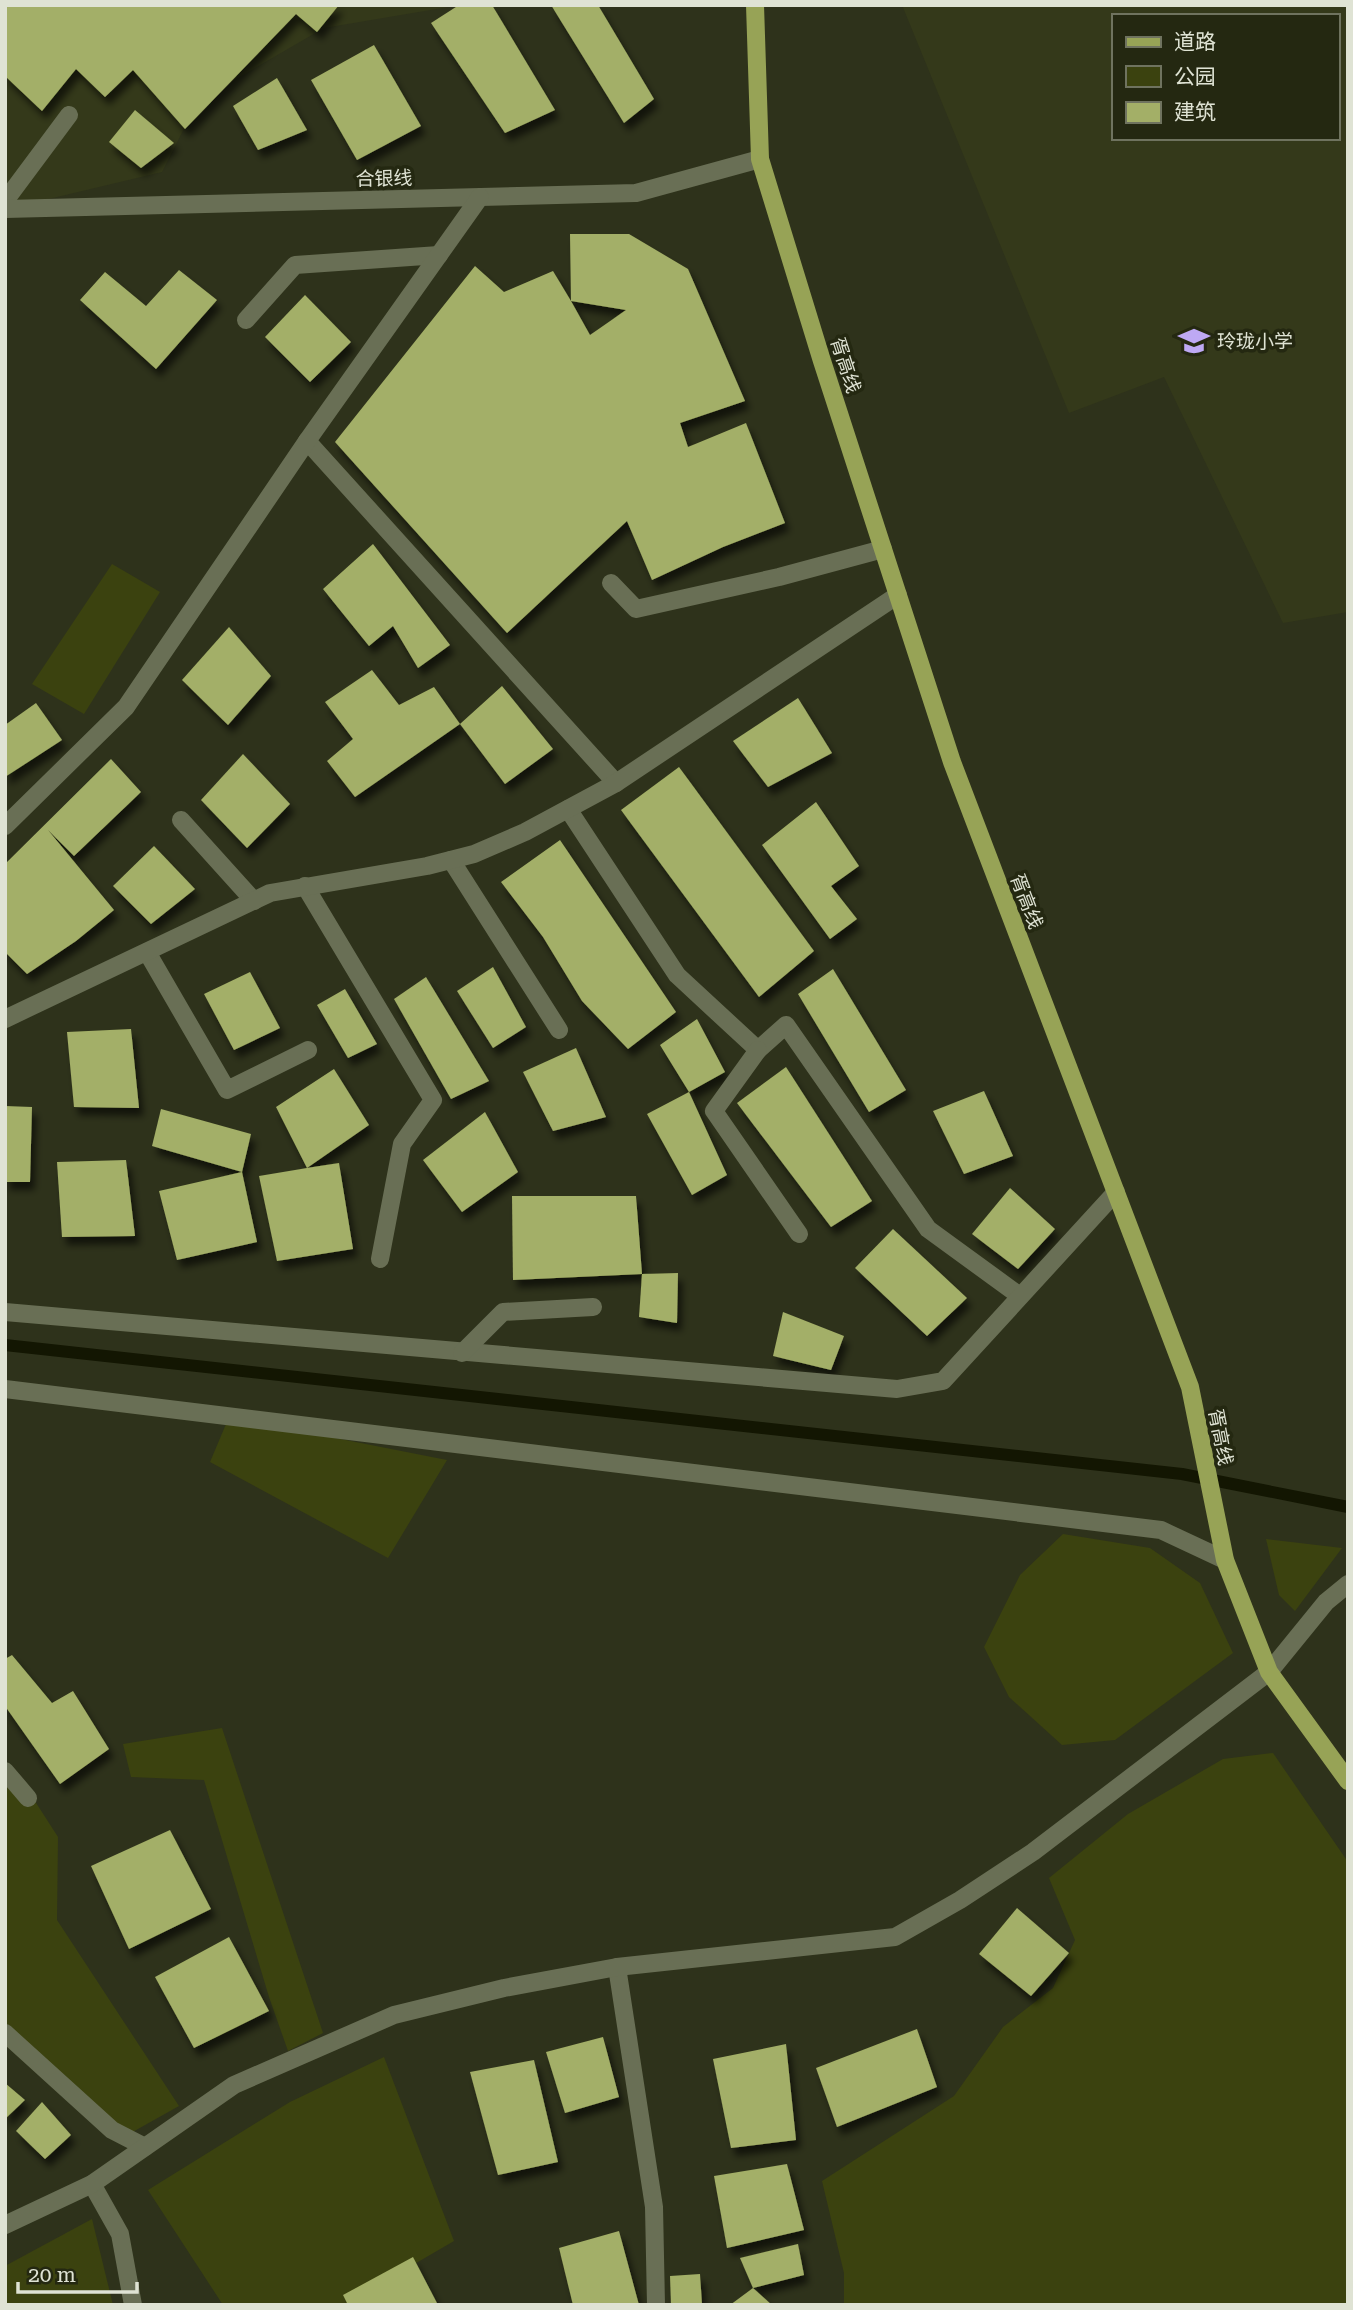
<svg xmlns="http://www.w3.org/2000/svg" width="1353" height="2310" viewBox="0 0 1353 2310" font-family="'Roboto Serif','Noto Sans SC',serif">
<defs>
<filter id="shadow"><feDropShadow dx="4.5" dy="8" stdDeviation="3.5" flood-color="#0009"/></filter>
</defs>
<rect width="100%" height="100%" fill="#2e321b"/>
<!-- built -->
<g fill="#34391a" fill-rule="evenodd">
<polygon points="5,5 460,5 324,28 198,101 162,172 15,207 5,206"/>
<path d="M902 5H1348V612L1283 623 1164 377 1069 413ZM1113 16H1337V138H1113Z"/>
</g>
<!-- green -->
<g fill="#3b420f">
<polygon points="112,564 160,592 84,714 32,684"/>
<polygon points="229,1417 447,1460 388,1558 210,1462"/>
<polygon points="1063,1534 1150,1548 1200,1583 1233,1653 1115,1740 1062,1745 1009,1697 984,1647 1020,1575"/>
<polygon points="1266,1539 1342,1548 1295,1611 1279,1595"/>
<polygon points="222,1728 323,2033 288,2051 269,1997 204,1780 131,1777 123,1744"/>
<polygon points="1273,1753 1348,1862 1348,2305 844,2305 844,2273 822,2181 954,2096 1003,2027 1053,1988 1075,1940 1049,1878 1128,1814 1223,1759"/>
<polygon points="20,1778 58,1837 57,1920 179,2106 129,2134 5,2030 5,1782"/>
<polygon points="384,2057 454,2241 344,2305 223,2305 148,2190 290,2102"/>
<polygon points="92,2219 113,2305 5,2305 5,2266"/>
</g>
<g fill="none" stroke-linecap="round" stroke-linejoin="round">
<!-- stream -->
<polyline stroke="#131602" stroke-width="12" points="5,1345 1182,1474 1348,1507"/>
</g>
<!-- building -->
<g fill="#a3af67" fill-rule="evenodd" filter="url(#shadow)">
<polygon points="5,5 339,5 317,32 296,14 185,129 133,70 105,97 76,69 42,111 5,76"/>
<polygon points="459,5 492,5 555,110 505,133 431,23"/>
<polygon points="551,5 598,5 654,99 624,123"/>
<polygon points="374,45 421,126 357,160 311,80"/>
<polygon points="277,78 307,130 258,150 233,106"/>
<polygon points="135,110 174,143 141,168 109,142"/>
<path d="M570 234H629L688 269 745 401 680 423 688 447 746 423 785 523 723 547 652 580 627 521 507 633 335 442 475 266 504 292 553 271 571 301ZM571 301 626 310 590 335Z"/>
<polygon points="179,270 217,300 156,369 80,300 105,272 146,306"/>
<polygon points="305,295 351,342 310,382 265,337"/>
<polygon points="373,544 450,645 418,668 393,626 369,646 323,589"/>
<polygon points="229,627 271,676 228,725 182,680"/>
<polygon points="372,670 399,705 434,687 460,724 502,686 553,749 505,784 460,724 355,797 327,761 353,739 325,702"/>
<polygon points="798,698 832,753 768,787 733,741"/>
<polygon points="36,703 62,740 5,777 5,725"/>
<polygon points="243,754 290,804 247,848 201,800"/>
<polygon points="111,759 141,792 74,856 48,830 114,910 76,941 27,974 5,952 5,864"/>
<polygon points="679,767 814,951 759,997 621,810"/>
<polygon points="816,802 859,866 831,886 857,919 830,939 762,845"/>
<polygon points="560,840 676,1012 628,1049 582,1001 543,937 501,882"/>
<polygon points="154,846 195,889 151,924 113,886"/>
<polygon points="493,967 526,1027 493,1048 457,991"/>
<polygon points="833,969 906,1090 869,1112 798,994"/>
<polygon points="250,972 280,1028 234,1050 204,994"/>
<polygon points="426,977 489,1081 451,1099 394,999"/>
<polygon points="345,989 377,1044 348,1058 317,1005"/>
<polygon points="697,1019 725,1072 689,1092 727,1175 692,1195 647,1114 689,1092 660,1045"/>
<polygon points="131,1029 139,1108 74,1107 67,1032"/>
<polygon points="576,1048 606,1117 553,1131 523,1072"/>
<polygon points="786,1067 872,1201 831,1227 737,1103"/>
<polygon points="334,1069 369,1125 307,1168 339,1163 353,1249 277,1261 259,1176 307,1168 276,1107"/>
<polygon points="984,1091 1013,1156 964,1174 933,1111"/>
<polygon points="5,1106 32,1107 30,1182 5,1182"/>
<polygon points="161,1109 251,1134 242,1172 152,1146"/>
<polygon points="485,1112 518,1172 462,1212 423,1160"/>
<polygon points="126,1160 135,1236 62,1237 57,1162"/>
<polygon points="242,1172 257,1242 177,1260 159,1191"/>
<polygon points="1010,1188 1055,1229 1018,1269 972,1234"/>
<polygon points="512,1196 636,1196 642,1274 513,1280"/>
<polygon points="893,1229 967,1298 927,1336 855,1268"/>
<polygon points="678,1273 677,1323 639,1317 642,1274"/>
<polygon points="783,1312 844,1336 831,1370 773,1356"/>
<polygon points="12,1655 52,1703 73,1691 109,1749 60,1784 5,1706 5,1659"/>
<polygon points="170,1830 211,1909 129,1949 91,1866"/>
<polygon points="1017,1908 1069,1953 1031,1996 979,1954"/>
<polygon points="229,1937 269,2011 194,2048 155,1977"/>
<polygon points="917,2029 937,2087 837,2127 816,2068"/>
<polygon points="603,2037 619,2097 565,2113 546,2052"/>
<polygon points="786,2044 796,2140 731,2148 713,2059"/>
<polygon points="534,2060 558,2162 498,2175 470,2072"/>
<polygon points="5,2083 25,2100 5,2119"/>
<polygon points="42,2102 71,2135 45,2159 16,2131"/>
<polygon points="787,2164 804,2230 727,2248 714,2176"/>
<polygon points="619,2231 639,2305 573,2305 559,2248"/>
<polygon points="798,2244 804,2275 753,2288 740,2258"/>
<polygon points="413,2257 438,2305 348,2305 343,2295"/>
<polygon points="700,2274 702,2305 671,2305 670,2276"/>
<polygon points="753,2288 772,2305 730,2305"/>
</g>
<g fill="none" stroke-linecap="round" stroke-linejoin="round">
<!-- minor -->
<g stroke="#696f55" stroke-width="18">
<polyline points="5,201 69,115"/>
<polyline points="5,209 636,193 760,159"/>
<polyline points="246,320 295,265 439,255"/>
<polyline points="307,441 616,783"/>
<polyline points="611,583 636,609 779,577 883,549"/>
<polyline points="568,809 677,975 758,1050 786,1025 928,1229 1020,1296"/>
<polyline points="181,820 254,901"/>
<polyline points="5,826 126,707 307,441 480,197"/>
<polyline points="451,860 559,1030"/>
<polyline points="305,886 433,1100 402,1144 380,1259"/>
<polyline points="147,952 227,1090 308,1050"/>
<polyline points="5,1019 270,893 427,866 474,854 525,832 616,783 898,595"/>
<polyline points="758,1050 714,1111 799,1234"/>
<polyline points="5,1312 897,1389 943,1381 1116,1192"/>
<polyline points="462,1353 503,1312 593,1307"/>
<polyline points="5,1389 1161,1530 1225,1560"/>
<polyline points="5,1771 28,1798"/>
<polyline points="617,1967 654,2207 656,2305"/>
<polyline points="5,2033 112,2130 145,2147"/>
<polyline points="92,2184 120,2234 133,2305"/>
<polyline points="5,2225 92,2184 234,2085 394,2015 504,1988 617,1967 895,1937 960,1900 1033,1852 1269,1672 1326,1602 1348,1584"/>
</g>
<!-- major -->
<polyline stroke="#97a356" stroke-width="18" points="755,5 760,159 822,361 952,762 1190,1387 1225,1560 1269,1672 1348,1781"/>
</g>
<!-- icons -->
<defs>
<symbol id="school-bare" viewBox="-9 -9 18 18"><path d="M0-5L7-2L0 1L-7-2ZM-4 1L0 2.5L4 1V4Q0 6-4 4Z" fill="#bea9f4" stroke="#242811" stroke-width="2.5" paint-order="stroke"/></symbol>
</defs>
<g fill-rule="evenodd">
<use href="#school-bare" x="1172" y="319" width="44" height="44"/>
</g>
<g text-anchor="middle" stroke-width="7" stroke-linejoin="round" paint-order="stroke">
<!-- street labels -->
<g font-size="19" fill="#dfe3d4" stroke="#242811">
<text transform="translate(384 178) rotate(-1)" y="7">合银线</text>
<text transform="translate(846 365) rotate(72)" y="7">胥高线</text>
<text transform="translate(1027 901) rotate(69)" y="7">胥高线</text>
<text transform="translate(1221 1437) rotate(79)" y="7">胥高线</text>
</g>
<!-- poi labels -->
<g font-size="19" fill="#dfe3d4" stroke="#242811" text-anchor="start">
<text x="1217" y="348">玲珑小学</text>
</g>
</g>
<!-- border -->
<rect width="1353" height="2310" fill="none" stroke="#dfe3d4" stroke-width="14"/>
<!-- legend -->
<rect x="1112" y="14" width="228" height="126" fill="#242811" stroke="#6f735f" stroke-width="2"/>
<rect x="1126" y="37" width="35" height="10" fill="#97a356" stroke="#6f735f" stroke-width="2"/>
<text x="1174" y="49" font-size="21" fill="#dfe3d4">道路</text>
<rect x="1126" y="66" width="35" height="21" fill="#3b420f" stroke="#6f735f" stroke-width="2"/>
<text x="1174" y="84" font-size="21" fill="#dfe3d4">公园</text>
<rect x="1126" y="102" width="35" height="21" fill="#a3af67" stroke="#6f735f" stroke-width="2"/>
<text x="1174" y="119" font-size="21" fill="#dfe3d4">建筑</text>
<!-- scale -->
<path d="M18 2282v10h119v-10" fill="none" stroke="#dfe3d4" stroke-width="3.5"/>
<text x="28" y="2282" font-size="21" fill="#dfe3d4" stroke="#242811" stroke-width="5" paint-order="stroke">20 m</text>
</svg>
